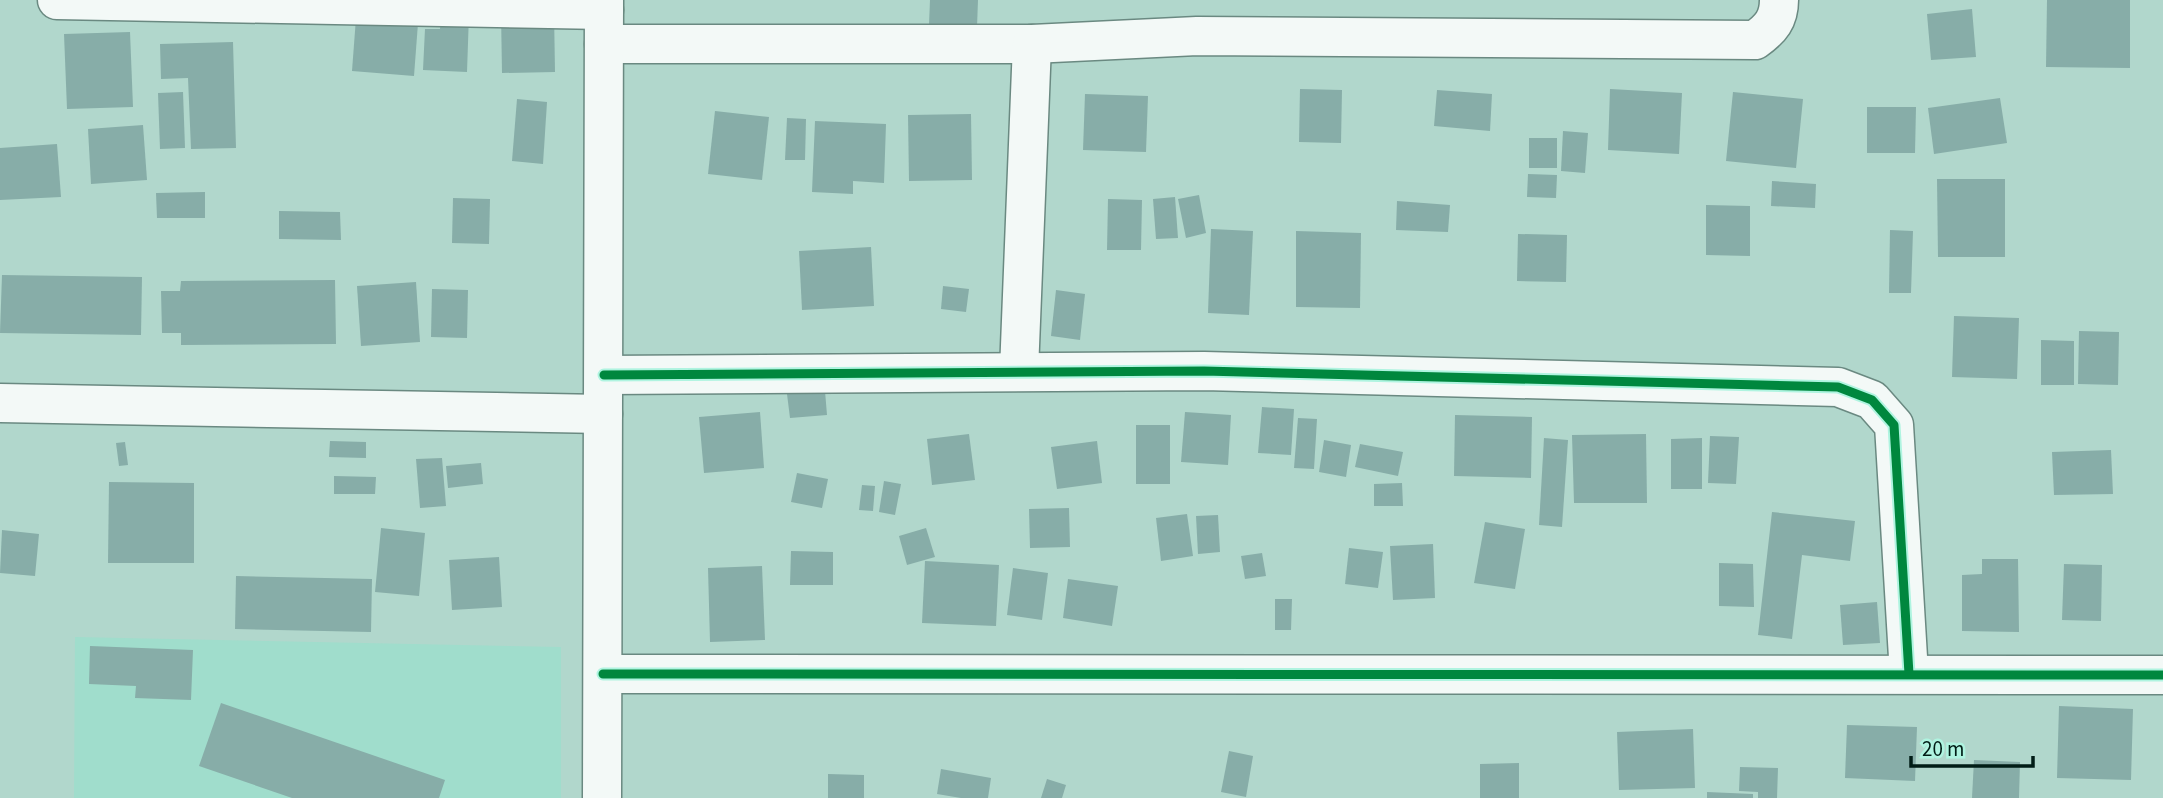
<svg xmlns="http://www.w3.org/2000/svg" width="2163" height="798" viewBox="0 0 2163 798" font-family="'Source Sans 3',sans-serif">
<rect width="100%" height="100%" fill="#b1d7cc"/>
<!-- built -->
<polygon fill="#a0ddcc" points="75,637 561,647 561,798 74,798"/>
<!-- building -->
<g fill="#87ada8">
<polygon points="930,0 978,0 977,27 929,25"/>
<polygon points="2047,0 2130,0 2130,68 2046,67"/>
<polygon points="1972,9 1976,57 1931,60 1927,14"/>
<polygon points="554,12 555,72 502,73 501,13"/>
<polygon points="441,13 469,14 467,72 423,70 425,29 440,29"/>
<polygon points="356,18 418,23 414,76 352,71"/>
<polygon points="130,32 133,107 67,109 64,34"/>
<polygon points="233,42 236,148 191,149 188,78 161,79 160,44"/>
<polygon points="1300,89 1342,90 1341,143 1299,142"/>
<polygon points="1610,89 1682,93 1679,154 1608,150"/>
<polygon points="1437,90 1492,94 1490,131 1434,126"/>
<polygon points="183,92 185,148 160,149 158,93"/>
<polygon points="1733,92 1803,99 1796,168 1726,161"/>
<polygon points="1085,94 1148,96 1146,152 1083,150"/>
<polygon points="2000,98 2007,143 1934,154 1928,108"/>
<polygon points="517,99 547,102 543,164 512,161"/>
<polygon points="1867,107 1916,107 1915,153 1867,153"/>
<polygon points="715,111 769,117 762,180 708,174"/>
<polygon points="971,114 972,180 909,181 908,115"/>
<polygon points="787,118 806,119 805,160 785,160"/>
<polygon points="815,121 886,124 884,183 853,181 853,194 812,192"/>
<polygon points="143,125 147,180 91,184 88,129"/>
<polygon points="1563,131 1588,133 1585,173 1561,171"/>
<rect x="1529" y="138" width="28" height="30"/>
<polygon points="57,144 61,197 0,200 0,148"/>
<polygon points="1528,174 1557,175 1556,198 1527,197"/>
<polygon points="1937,179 2005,179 2005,257 1938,257"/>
<polygon points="1772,181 1816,184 1815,208 1771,206"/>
<polygon points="205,192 205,218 157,218 156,193"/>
<polygon points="1199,195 1206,233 1186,238 1178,199"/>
<polygon points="1175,197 1178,238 1156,239 1153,199"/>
<polygon points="453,198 490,199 489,244 452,243"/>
<polygon points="1108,199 1142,200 1141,250 1107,250"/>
<polygon points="1397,201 1450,205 1448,232 1396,230"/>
<polygon points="1706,205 1750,206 1750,256 1706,255"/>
<polygon points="279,211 340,212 341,240 279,239"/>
<polygon points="1211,229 1253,231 1249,315 1208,313"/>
<polygon points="1890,230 1913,231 1911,293 1889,293"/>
<polygon points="1296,231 1361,233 1360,308 1296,307"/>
<polygon points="1518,234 1567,235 1566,282 1517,281"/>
<polygon points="871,247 874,306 802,310 799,251"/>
<polygon points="2,275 142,277 141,335 0,333"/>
<polygon points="335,280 336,344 181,345 181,333 162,333 161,291 180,291 181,281"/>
<polygon points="416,282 420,342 361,346 357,286"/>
<polygon points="943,286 969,289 966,312 941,309"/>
<polygon points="432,289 468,290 467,338 431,337"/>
<polygon points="1056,290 1085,294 1080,340 1051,336"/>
<polygon points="1954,316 2019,318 2017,379 1952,377"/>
<polygon points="2079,331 2119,332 2118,385 2078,384"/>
<polygon points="2041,340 2074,341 2074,385 2041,385"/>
<polygon points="825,391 827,415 790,418 787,394"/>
<polygon points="1262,407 1294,409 1291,455 1258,453"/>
<polygon points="760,412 764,468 704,473 699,417"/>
<polygon points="1185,412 1231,415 1228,465 1181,462"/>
<polygon points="1455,415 1532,417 1531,478 1454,476"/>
<polygon points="1298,418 1317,419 1314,469 1294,468"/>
<rect x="1136" y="425" width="34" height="59"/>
<polygon points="969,434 975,480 932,485 927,439"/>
<polygon points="1646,434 1647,503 1574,503 1572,435"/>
<polygon points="1710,436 1739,437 1736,484 1708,483"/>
<polygon points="1544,438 1568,440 1562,527 1539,525"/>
<polygon points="1702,438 1702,489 1671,489 1671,439"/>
<polygon points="1324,440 1351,445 1346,477 1319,472"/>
<polygon points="330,441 366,442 366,458 329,457"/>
<polygon points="1097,441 1102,483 1057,489 1051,447"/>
<polygon points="125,442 128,465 119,466 116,443"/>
<polygon points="1360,444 1403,452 1398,476 1355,467"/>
<polygon points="2111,450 2113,494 2054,495 2052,452"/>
<polygon points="442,458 446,506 420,508 416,459"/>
<polygon points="481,463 483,484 448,488 446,466"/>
<polygon points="797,473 828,479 822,508 791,502"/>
<polygon points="334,476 376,477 375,494 334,494"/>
<polygon points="884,481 901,484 895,515 879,512"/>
<polygon points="109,482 194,483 194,563 108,563"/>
<polygon points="1402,483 1403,506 1374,506 1374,484"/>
<polygon points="862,485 875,486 873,511 859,510"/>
<polygon points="1069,508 1070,547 1030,548 1029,509"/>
<polygon points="1772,512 1855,521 1850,561 1802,555 1792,639 1758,635"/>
<polygon points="1187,514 1193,556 1161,561 1156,518"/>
<polygon points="1218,515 1220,552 1198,554 1196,516"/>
<polygon points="1485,522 1525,529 1515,589 1474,583"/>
<polygon points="381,528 425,533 419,596 375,592"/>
<polygon points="926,528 935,557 907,565 899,536"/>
<polygon points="2,530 39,534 35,576 0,573"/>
<polygon points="1433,544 1435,598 1393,600 1390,546"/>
<polygon points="1349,548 1383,552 1378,588 1345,584"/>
<polygon points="791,551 833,552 833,585 790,585"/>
<polygon points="1262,553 1266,576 1245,579 1241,556"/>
<polygon points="499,557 502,607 452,610 449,560"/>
<polygon points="1982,559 2018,559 2019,632 1962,631 1962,575 1982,574"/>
<polygon points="925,561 999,565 996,626 922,623"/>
<polygon points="1719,563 1753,564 1754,607 1719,606"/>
<polygon points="2064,564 2102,565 2101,621 2062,620"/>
<polygon points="762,566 765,640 710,642 708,568"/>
<polygon points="1013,568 1048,573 1042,620 1007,615"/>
<polygon points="236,576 372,579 371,632 235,629"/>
<polygon points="1068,579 1118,586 1112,626 1063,618"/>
<polygon points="1275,599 1292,599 1291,630 1275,630"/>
<polygon points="1877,602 1880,643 1843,645 1840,605"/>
<polygon points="90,646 193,650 191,700 135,698 136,686 89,684"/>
<polygon points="221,703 445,780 439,798 292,798 199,766"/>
<polygon points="2059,706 2133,709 2131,780 2057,778"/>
<polygon points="1847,725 1917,727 1915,781 1845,778"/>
<polygon points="1693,729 1695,788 1619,790 1617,732"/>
<polygon points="1229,751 1253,756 1246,797 1221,792"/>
<polygon points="1974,760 2020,762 2019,798 1972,798"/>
<polygon points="1519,763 1519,798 1480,798 1480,764"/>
<polygon points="1740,767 1778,768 1777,798 1758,798 1758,792 1739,791"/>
<polygon points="941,769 991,778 988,798 961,798 937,794"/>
<polygon points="828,774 864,775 864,798 828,798"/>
<polygon points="1047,779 1066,785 1062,798 1041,798"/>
<polygon points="1707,792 1753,794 1753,798 1707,798"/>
</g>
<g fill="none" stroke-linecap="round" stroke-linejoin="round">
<defs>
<g id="street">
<polyline points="57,0 604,10"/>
<path d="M604 44H1032L1197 36 1755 40C1771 29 1779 19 1779 0"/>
<polyline points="1019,371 1032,44"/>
<polyline points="604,375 1204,371 1838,387 1872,400 1894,425 1909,674"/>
<polyline points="0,403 603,414"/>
<polyline points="603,674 2163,675"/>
<polyline points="602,798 604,0"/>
</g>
</defs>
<!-- street casing -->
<use href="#street" stroke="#6a8981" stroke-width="41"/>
<!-- street -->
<use href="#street" stroke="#f3f9f7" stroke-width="38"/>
<defs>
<g id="cycleway">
<polyline points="604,375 1204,371 1838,387 1872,400 1894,425 1909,674"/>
<polyline points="603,674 2163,675"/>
</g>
</defs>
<!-- cycleway casing -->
<use href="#cycleway" stroke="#aff4e0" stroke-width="13"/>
<!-- cycleway -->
<use href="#cycleway" stroke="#00873e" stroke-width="9"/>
</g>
<!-- scale -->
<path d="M1911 756v10h122v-10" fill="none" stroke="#011d16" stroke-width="3.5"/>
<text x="1922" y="756" font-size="21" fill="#011d16" stroke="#aff4e0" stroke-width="5" paint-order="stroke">20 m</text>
</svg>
